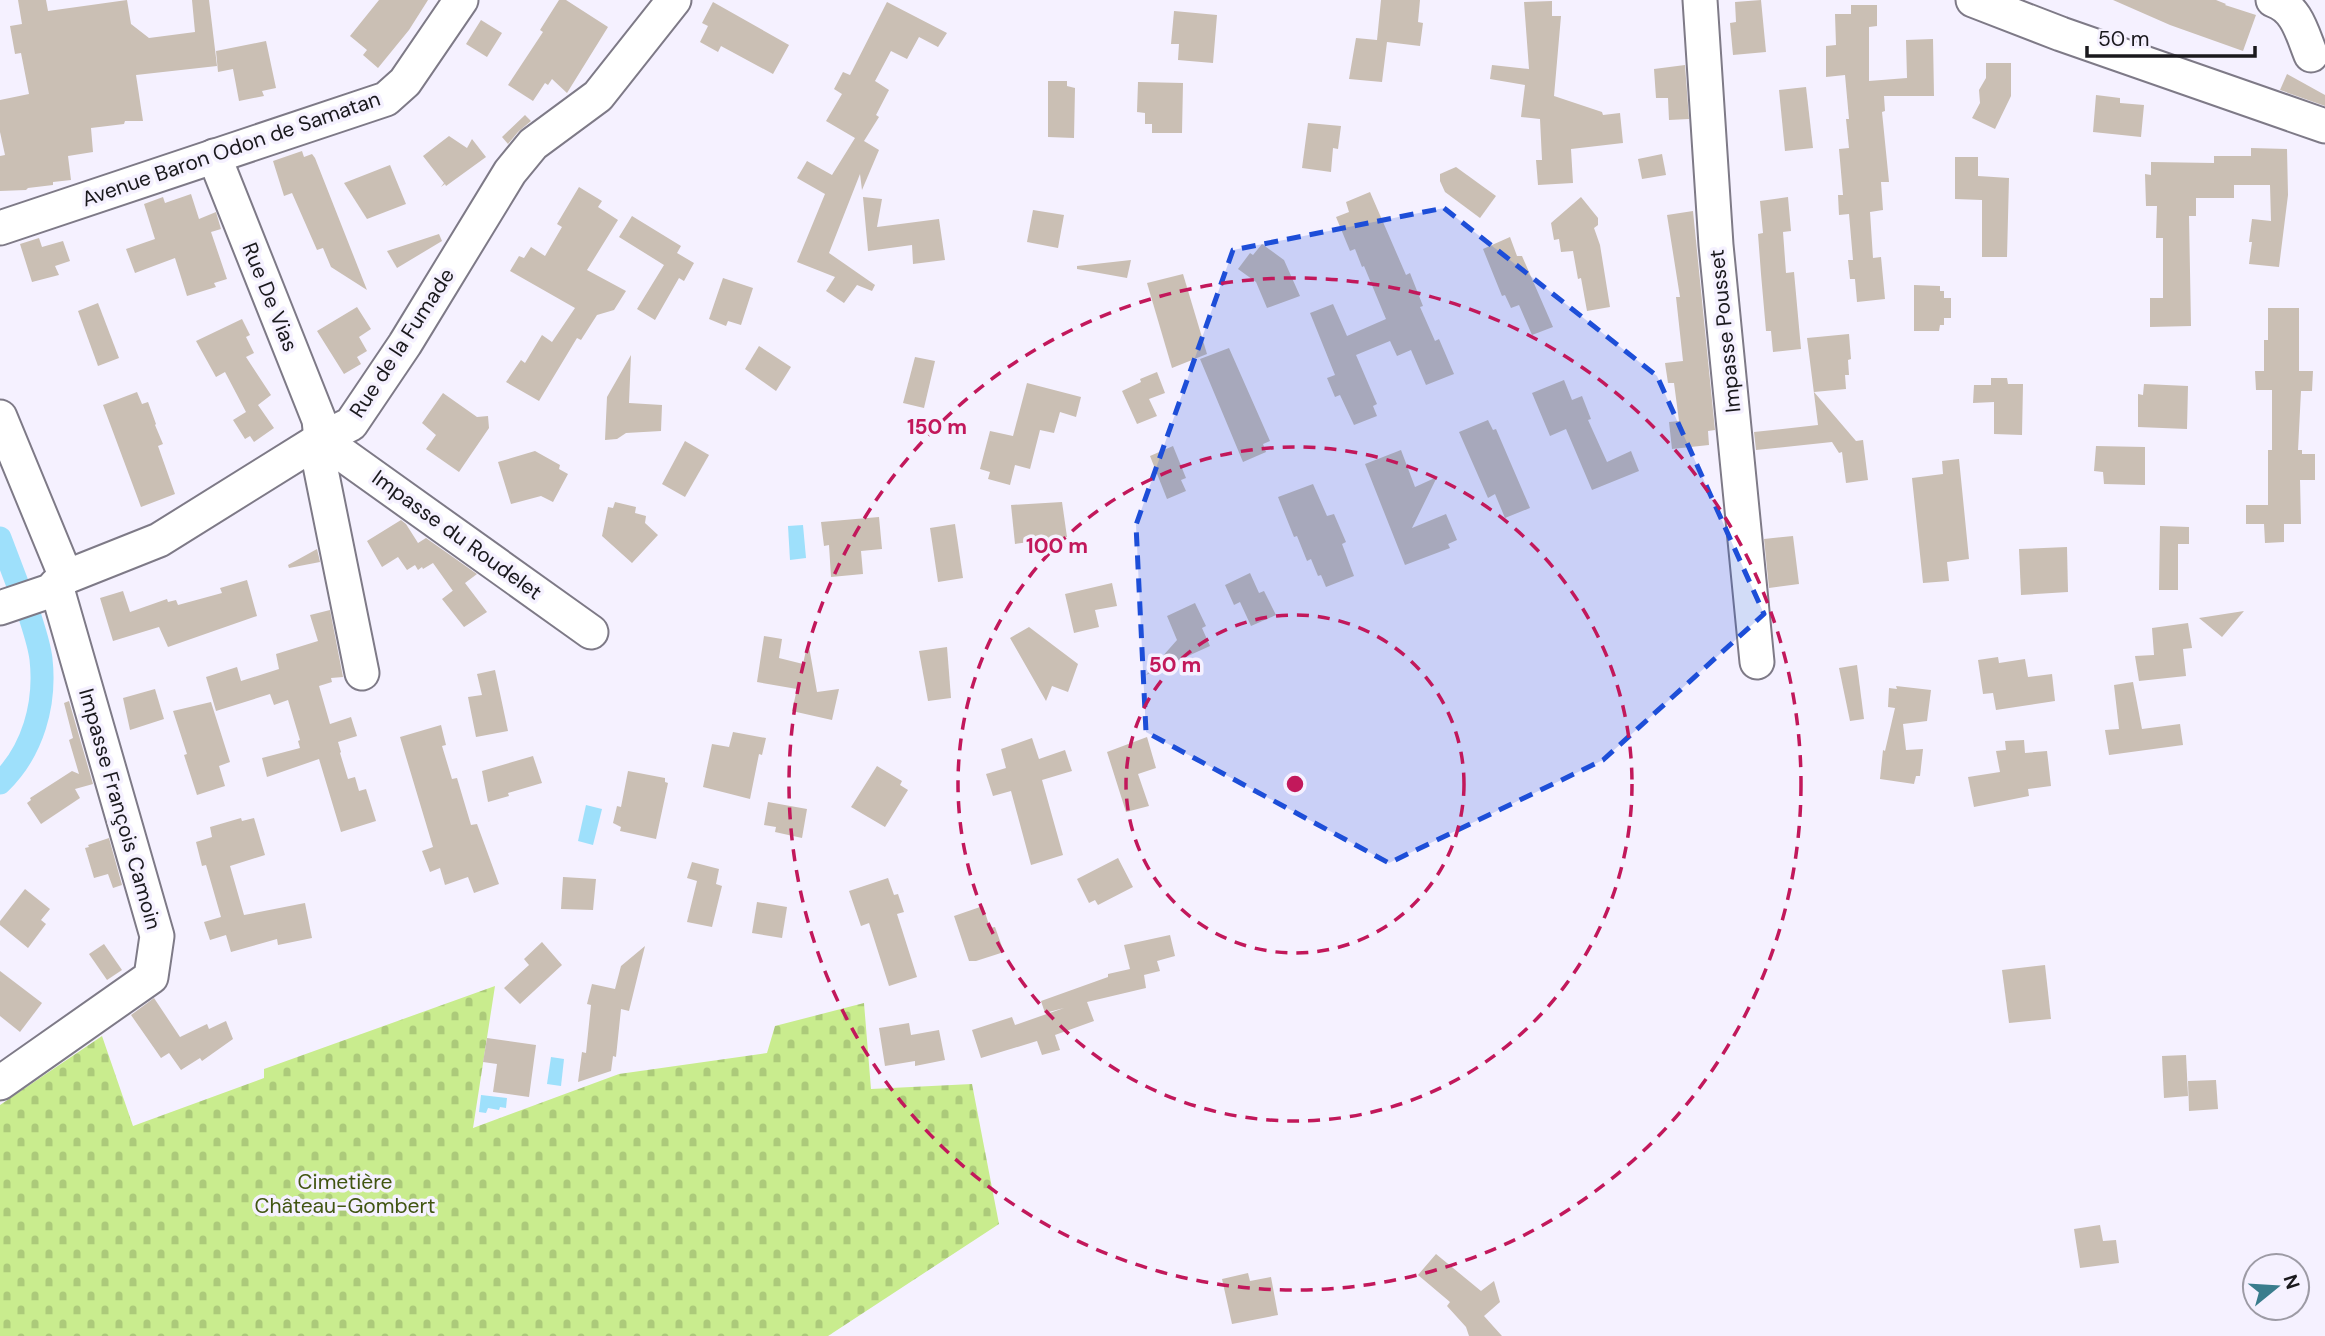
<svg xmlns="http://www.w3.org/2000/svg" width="2325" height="1336" viewBox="0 0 2325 1336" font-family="'DM Sans',sans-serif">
<defs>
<pattern id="cemetery-stones" width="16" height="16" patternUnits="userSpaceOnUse" patternTransform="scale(1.75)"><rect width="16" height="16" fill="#c9ec8e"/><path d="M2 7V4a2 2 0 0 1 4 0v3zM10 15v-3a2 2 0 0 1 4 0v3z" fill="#acca7a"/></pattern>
</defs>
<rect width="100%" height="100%" fill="#f5f1ff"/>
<!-- cemetery -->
<polygon fill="url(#cemetery-stones)" points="495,986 473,1128 619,1074 767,1053 775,1026 864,1003 871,1089 972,1084 999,1224 828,1336 0,1336 0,1105 102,1036 133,1126 264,1078 264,1069"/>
<!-- water -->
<g fill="#9ee0fb">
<polygon points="803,525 806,558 790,560 788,526"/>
<polygon points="586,805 602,809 593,845 578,841"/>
<polygon points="551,1057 564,1059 561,1086 547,1084"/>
<polygon points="481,1095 507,1098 506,1108 500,1107 499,1110 488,1108 486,1113 479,1112"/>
</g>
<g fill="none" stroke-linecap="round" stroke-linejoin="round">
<!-- canal -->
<g stroke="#9ee0fb" stroke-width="23">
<polyline points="0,538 19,588"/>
<path d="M0 783C33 751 46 704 41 659 39 642 32 624 27 607"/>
</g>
</g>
<!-- building -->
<g fill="#cabfb4">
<polygon points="18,0 46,0 48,11 127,0 131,24 149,38 195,32 192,0 209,0 217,66 136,75 143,121 125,121 124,124 91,128 93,152 68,156 71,180 53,182 53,185 28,188 26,190 0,191 0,156 5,155 0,132 0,100 29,94 21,53 15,54 10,26 22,24"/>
<polygon points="379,0 428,0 409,30 378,68 363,55 367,50 350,36"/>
<polygon points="559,0 566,0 608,27 567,93 552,79 548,85 545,83 533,101 508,85 543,32 540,30"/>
<polygon points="1381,0 1420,0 1418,22 1423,23 1420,46 1387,42 1382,82 1349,79 1356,38 1377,40"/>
<polygon points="1761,0 1766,52 1733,55 1730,23 1736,22 1735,2"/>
<polygon points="2113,0 2216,0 2226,4 2225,5 2256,15 2243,51 2170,25"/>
<polygon points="1552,1 1552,16 1561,16 1554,96 1602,112 1603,115 1620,113 1623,143 1571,149 1573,183 1538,185 1536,160 1542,160 1540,119 1521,117 1525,85 1490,79 1492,65 1529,69 1524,2"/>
<polygon points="713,2 789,45 773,74 721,46 718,52 700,42 708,26 702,23"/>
<polygon points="887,2 947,33 938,47 919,37 907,59 891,51 875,81 889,90 876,115 879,117 864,141 879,150 862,190 860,174 829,253 875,285 872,291 857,285 844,303 826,291 835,277 797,262 825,194 797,178 807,161 832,175 855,138 826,121 842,94 834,89 843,72 850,75"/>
<polygon points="1851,5 1877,5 1877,26 1869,27 1869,81 1907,78 1906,40 1933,39 1934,96 1884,96 1885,111 1882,112 1889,182 1881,182 1883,210 1870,212 1873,258 1881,257 1885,299 1857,302 1855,279 1850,279 1848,260 1853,260 1849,214 1839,215 1838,195 1843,195 1839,149 1849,148 1846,119 1849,119 1845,75 1826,77 1826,46 1836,45 1835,14 1851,14"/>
<polygon points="1174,11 1217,15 1213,63 1178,60 1179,44 1171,44"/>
<polygon points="481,20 502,33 487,57 466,44"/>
<polygon points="266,41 276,88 262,91 264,96 239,101 233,69 218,72 216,51"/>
<polygon points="1986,63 2011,63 2011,96 1995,129 1972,118 1980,103 1979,90 1986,78"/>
<polygon points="1685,65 1689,119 1669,120 1668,98 1656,98 1654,69"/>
<polygon points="2287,74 2325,95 2325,106 2280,90"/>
<polygon points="1048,81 1067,81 1067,86 1075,88 1074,138 1048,137"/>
<polygon points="1138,82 1183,83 1182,133 1152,133 1152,124 1145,124 1145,113 1137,112"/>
<polygon points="1806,87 1813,148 1785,151 1779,90"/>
<polygon points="2096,95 2120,98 2120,103 2144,105 2141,137 2093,132"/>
<polygon points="525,115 531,121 518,132 508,144 502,137"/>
<polygon points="1308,123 1341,126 1338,149 1333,148 1331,172 1302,168"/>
<polygon points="449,136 467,148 472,139 486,157 446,186 445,184 441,187 444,183 423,156"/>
<polygon points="2251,148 2287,149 2288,195 2279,267 2249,264 2252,242 2249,242 2252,219 2271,221 2270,185 2234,185 2234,198 2196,198 2196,216 2189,216 2191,326 2150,327 2150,298 2163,298 2163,238 2156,238 2157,206 2146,206 2145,174 2151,175 2151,162 2214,163 2214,156 2251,156"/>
<polygon points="302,151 304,157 312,154 315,158 367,290 331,267 323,248 317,250 292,193 284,196 273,161"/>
<polygon points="1662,154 1666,175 1642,179 1638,159"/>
<polygon points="1955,157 1978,157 1978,176 2009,178 2007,257 1982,257 1982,200 1955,199"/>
<polygon points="390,165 406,204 367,219 344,183"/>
<polygon points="1456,167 1496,196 1480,218 1445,192 1440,181 1440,174"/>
<polygon points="579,187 602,201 598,207 618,220 587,270 626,291 614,310 597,315 581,340 577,338 539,401 506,382 521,360 525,363 542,335 552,342 575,308 510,271 519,256 524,258 531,247 545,256 562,227 557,224"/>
<polygon points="1370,192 1406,275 1410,273 1423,306 1420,307 1435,341 1439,339 1454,374 1426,385 1411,350 1397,356 1390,341 1356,355 1377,404 1373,406 1377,416 1354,425 1340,395 1335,397 1327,378 1335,375 1310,313 1333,304 1347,336 1386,319 1364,266 1362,267 1355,249 1350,251 1336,217 1349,212 1346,202"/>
<polygon points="191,194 199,219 216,212 221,229 211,232 227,279 214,283 216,287 187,296 175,258 135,273 126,249 155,239 144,204 163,197 165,203"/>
<polygon points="863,197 882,199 877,227 939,219 945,260 913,264 912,245 868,251"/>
<polygon points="1581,197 1598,218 1598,225 1594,228 1600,245 1610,307 1587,311 1581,278 1578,279 1573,251 1561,252 1559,239 1554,240 1551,223"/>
<polygon points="1788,197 1791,231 1783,232 1786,273 1794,272 1801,349 1773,352 1771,331 1766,331 1761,274 1758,234 1763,233 1760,201"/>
<polygon points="1033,210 1064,215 1058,248 1027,242"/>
<polygon points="1693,211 1715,430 1708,431 1709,445 1672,449 1669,422 1679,421 1674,383 1668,383 1665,363 1683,361 1676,297 1680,297 1667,215"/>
<polygon points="632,216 681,246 677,253 694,263 684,281 679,278 655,320 637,309 664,265 619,237"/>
<polygon points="439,234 442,241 397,268 387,251"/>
<polygon points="1510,237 1517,256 1522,256 1553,327 1532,335 1519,305 1511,308 1505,295 1502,296 1483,249"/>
<polygon points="39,238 42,247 63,241 70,261 55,266 59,275 32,282 20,244"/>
<polygon points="1262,244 1284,260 1300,296 1267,308 1256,282 1238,269 1250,253 1253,255"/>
<polygon points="1131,260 1127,278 1077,269 1077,266"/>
<polygon points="1183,274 1207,354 1172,368 1147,283"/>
<polygon points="723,278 753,288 741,325 728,321 726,326 709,319"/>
<polygon points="1914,285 1940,286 1940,291 1944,291 1944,298 1951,298 1951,318 1944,318 1944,325 1940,325 1939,331 1914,331"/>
<polygon points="98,303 119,358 98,366 78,311"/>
<polygon points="357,307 371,329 359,337 367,351 357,357 361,364 344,374 317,331"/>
<polygon points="2268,308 2299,308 2299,371 2313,371 2312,391 2301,391 2298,450 2302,450 2302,454 2315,454 2315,480 2300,480 2301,524 2284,524 2284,542 2265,543 2264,524 2246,524 2246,505 2268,505 2268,450 2272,450 2272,390 2256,390 2255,371 2264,371 2264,340 2268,340"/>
<polygon points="242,319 250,335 246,337 254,353 246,357 271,395 258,405 274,428 254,442 250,436 245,439 233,420 246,412 225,372 216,377 196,341"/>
<polygon points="1849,334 1851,359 1848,360 1849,375 1845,375 1846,389 1814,392 1856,441 1863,440 1868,480 1846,483 1842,452 1839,453 1832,442 1756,450 1754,432 1818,425 1807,338"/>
<polygon points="759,346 791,367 776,391 745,369"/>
<polygon points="1229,348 1270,441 1263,444 1266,452 1243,462 1200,359"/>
<polygon points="631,355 629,403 662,405 661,431 626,433 617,439 605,440 607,397"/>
<polygon points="915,357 935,361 924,408 903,403"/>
<polygon points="1157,372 1165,393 1149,399 1157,416 1137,424 1122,391 1141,382 1140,379"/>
<polygon points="1991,378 2007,378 2008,384 2023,384 2022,435 1994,434 1994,402 1973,403 1974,385 1991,385"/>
<polygon points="1564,380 1572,400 1582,396 1591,419 1588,420 1607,462 1631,451 1639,471 1592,490 1566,429 1550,436 1532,393"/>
<polygon points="1027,383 1081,397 1076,417 1060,412 1054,433 1040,430 1030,469 1015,465 1010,485 988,479 990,472 980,469 990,431 1013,436"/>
<polygon points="2144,384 2188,386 2187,429 2138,427 2138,394 2143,395"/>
<polygon points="137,392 142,404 148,402 156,424 155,425 163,444 158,446 175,494 141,507 103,405"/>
<polygon points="443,393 477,417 488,416 489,428 459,472 426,449 436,435 422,423"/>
<polygon points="1488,420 1493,430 1496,429 1530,508 1505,518 1495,494 1488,498 1459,432"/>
<polygon points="685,441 709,455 685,497 662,484"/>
<polygon points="1173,446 1186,478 1181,480 1186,491 1167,499 1150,456"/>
<polygon points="2096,446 2145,447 2145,485 2104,484 2103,472 2094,471"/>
<polygon points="1401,450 1415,487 1437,477 1412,528 1446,514 1457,540 1448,544 1450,548 1405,565 1365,464"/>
<polygon points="535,451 560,465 559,469 568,474 553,502 541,496 511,504 498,462"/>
<polygon points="1959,459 1969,559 1947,562 1949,581 1923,583 1912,478 1943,474 1942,461"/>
<polygon points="1313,484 1327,516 1334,514 1346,542 1342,544 1354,576 1326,587 1321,575 1318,576 1311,559 1307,561 1297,536 1294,537 1278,497"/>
<polygon points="615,502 636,507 635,513 646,516 645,523 658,535 632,563 602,536 608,507 613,508"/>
<polygon points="1062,502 1067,537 1015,544 1011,505"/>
<polygon points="879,517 882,549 861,551 863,574 831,577 829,545 824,546 821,522"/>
<polygon points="401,520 406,524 418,543 426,538 477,574 465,583 487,612 464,627 442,599 455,589 453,591 433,563 423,569 422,567 418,570 415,565 407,570 398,557 382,567 367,541"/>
<polygon points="955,524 963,578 938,582 930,528"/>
<polygon points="2160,526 2189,527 2189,544 2178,544 2178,590 2159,590"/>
<polygon points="1793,536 1799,584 1769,588 1764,539"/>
<polygon points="2067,547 2068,592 2021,595 2019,549"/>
<polygon points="317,549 320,562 289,568 288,565"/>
<polygon points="1250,573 1259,593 1264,591 1276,615 1251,626 1240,602 1234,605 1225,585"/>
<polygon points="247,580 257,616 168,647 159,627 113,641 100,598 123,591 130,612 167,599 168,602 176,600 178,605 222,593 220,588"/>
<polygon points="1112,583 1117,606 1095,610 1099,627 1074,633 1065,594"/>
<polygon points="1195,603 1206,626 1202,628 1210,646 1146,675 1177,640 1167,616"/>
<polygon points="330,610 343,677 331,678 332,682 319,686 330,724 351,717 357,736 338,742 341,752 340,753 348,779 355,777 359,791 366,789 376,821 341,832 319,759 267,777 262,758 300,748 298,741 300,740 288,700 274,705 270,694 216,711 206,677 237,667 241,681 279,669 276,654 318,641 310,615"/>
<polygon points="2244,611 2222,637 2199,618"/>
<polygon points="2188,623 2192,648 2183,649 2186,676 2139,681 2135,656 2154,655 2152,628"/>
<polygon points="1029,627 1078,664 1068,692 1052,686 1046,701 1010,638"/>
<polygon points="764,636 782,639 779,658 803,664 808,641 817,692 839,689 832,720 792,711 797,689 757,682"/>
<polygon points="947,647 951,698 928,701 919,651"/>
<polygon points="1998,657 1999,663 2025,659 2028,677 2052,674 2055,701 1996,710 1993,693 1983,694 1978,660"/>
<polygon points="1857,665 1864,719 1850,721 1839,668"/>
<polygon points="495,670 508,731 476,737 468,697 482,695 477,674"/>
<polygon points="2133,682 2142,729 2180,724 2183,745 2109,755 2105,730 2119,729 2114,685"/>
<polygon points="1896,686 1931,690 1927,721 1903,724 1906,750 1923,749 1920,776 1916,776 1914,784 1880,779 1883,750 1885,751 1895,708 1888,707 1889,688 1897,689"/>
<polygon points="155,689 164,719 130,730 123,698"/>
<polygon points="69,701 93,784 75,789 80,798 41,824 27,803 31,800 30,798 72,771 79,774 69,740 73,738 64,703"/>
<polygon points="211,702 230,762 219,766 225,786 197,795 184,755 187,754 173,711"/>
<polygon points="441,725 446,745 442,746 452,779 457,778 471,825 477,824 499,884 474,893 468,877 445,885 440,868 430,872 422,851 433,847 400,737"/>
<polygon points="733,732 766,738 762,755 759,754 750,799 703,787 712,744 729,747"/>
<polygon points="1147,737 1156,768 1138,774 1149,806 1126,812 1107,752"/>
<polygon points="1032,738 1039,759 1065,750 1072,771 1042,780 1063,855 1031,865 1011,791 993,796 986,774 1006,768 1001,749"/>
<polygon points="2024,740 2025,753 2047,751 2051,786 2028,789 2029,796 1974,807 1968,777 2000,772 1996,751 2006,750 2005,741"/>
<polygon points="533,756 542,783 508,793 509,796 488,802 482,771"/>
<polygon points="877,766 902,781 900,785 908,790 885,827 851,807"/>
<polygon points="628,771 665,778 665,782 668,783 656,839 620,831 621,827 613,823 617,806 621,807"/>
<polygon points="768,802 807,809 802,838 775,832 776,827 764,825"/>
<polygon points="241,818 242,821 254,818 265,855 230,866 244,915 305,903 312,938 278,945 277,939 231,952 226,935 210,940 204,922 221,917 206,865 202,866 196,842 212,837 210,827"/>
<polygon points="109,838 122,885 113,888 108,874 94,878 85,848 89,847 88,845"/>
<polygon points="1118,858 1133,887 1098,905 1095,900 1089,903 1077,879"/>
<polygon points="692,862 719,869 716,884 722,886 712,927 687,922 697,881 687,878"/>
<polygon points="563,877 596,879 593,910 561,909"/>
<polygon points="888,878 894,895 898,894 904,912 897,914 917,977 889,986 869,923 861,926 849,891"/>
<polygon points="25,889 50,909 41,920 46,924 28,948 0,925 0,921"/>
<polygon points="757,902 787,907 782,938 752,933"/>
<polygon points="983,906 990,928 995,927 1004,952 976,961 969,961 954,916"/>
<polygon points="1170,935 1175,956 1157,961 1160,971 1144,975 1146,988 1087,1002 1094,1021 1055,1035 1060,1050 1042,1055 1037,1041 981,1058 972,1030 1012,1017 1015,1025 1064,1008 1045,1013 1041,1001 1108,977 1108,974 1130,969 1124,945"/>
<polygon points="542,942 562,965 520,1004 504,988 529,965 524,959"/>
<polygon points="104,944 122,970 107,980 89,954"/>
<polygon points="645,946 629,1011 621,1009 616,1057 613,1056 611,1071 578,1082 582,1052 586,1053 591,1005 587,1004 592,984 615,989 621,966"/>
<polygon points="2045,965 2051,1019 2009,1023 2002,970"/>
<polygon points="0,971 42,1003 20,1032 0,1016"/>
<polygon points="154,998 180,1037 207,1024 209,1029 226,1021 233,1039 202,1061 200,1058 181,1070 169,1053 161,1058 131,1015"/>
<polygon points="909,1023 911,1035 939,1030 945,1060 915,1066 915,1061 885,1066 879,1028"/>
<polygon points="487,1038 536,1045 529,1097 493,1092 497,1064 483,1062"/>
<polygon points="2186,1055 2188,1096 2164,1098 2162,1056"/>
<polygon points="2216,1080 2218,1109 2189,1111 2188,1081"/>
<polygon points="2100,1225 2103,1241 2116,1240 2119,1263 2080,1268 2074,1229"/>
<polygon points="1436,1254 1481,1291 1494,1281 1500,1302 1484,1316 1502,1336 1469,1336 1466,1327 1447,1306 1450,1302 1418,1275"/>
<polygon points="1248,1273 1250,1281 1271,1277 1278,1315 1232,1324 1222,1279"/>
</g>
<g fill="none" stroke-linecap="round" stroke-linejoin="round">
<defs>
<g id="minor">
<polyline points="1700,0 1716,245 1757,662"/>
<polyline points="1973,0 2061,34 2325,126"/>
<path d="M2273 0C2297 8 2302 33 2311 55"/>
<polyline points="214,156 319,420 321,439 320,465 362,673"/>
<polyline points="0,228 386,99 405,82 461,0"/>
<polyline points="0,417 66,577"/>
<polyline points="321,439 591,632"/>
<polyline points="0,608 50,591 66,577 159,540 321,439 351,424 405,344 510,172 533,144 598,96 674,0"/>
<polyline points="0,1083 151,977 157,936 56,585"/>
</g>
</defs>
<!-- minor casing -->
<use href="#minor" stroke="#7e7a87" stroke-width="37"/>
<!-- minor -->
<use href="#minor" stroke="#fff" stroke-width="33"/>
</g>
<!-- marked area -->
<path fill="#1d4ed8" fill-opacity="0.2" stroke="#1d4ed8" stroke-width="5" stroke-dasharray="14 9" stroke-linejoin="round" d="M1444 208 1657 376 1764 614 1603 760 1389 863 1146 732 1136 525 1233 250Z"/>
<!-- distance rings -->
<g fill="none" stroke="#c2185b" stroke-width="3.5" stroke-dasharray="12 9">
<circle cx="1295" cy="784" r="169"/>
<circle cx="1295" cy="784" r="337"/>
<circle cx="1295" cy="784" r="506"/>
</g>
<g text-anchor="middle" stroke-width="7" stroke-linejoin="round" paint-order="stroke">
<!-- street labels -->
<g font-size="21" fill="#1a191d" stroke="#f5f1ff">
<text transform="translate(231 149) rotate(-19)" y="7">Avenue Baron Odon de Samatan</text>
<text transform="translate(270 297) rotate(68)" y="7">Rue De Vias</text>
<text transform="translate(1725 331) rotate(-96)" y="7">Impasse Pousset</text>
<text transform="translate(402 343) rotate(-57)" y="7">Rue de la Fumade</text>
<text transform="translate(457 535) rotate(36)" y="7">Impasse du Roudelet</text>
<text transform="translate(120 809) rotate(74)" y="7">Impasse François Camoin</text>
</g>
<!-- park labels -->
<g font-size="21" fill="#415512" stroke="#f5f1ff">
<text x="345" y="1189">Cimetière<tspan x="345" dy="24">Château-Gombert</tspan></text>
</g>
</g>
<circle cx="1295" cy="784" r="10" fill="#c2185b" stroke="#f5f1ff" stroke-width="3.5"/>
<g font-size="21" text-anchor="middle" font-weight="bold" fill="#c2185b" stroke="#f5f1ff" stroke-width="7" stroke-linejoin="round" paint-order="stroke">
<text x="937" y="434">150 m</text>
<text x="1057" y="553">100 m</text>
<text x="1175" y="672">50 m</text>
</g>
<!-- north arrow -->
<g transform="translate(2276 1287) rotate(72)"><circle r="33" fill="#f5f1ff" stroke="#9d9ba5" stroke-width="2"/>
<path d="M0-5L12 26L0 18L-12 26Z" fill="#3a7d8d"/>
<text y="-10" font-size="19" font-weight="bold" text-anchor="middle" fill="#1a191d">N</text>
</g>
<!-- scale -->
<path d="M2087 46v10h168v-10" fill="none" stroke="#1a191d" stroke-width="3.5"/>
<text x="2098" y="46" font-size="21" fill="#1a191d" stroke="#f5f1ff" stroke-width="5" paint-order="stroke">50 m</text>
</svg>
